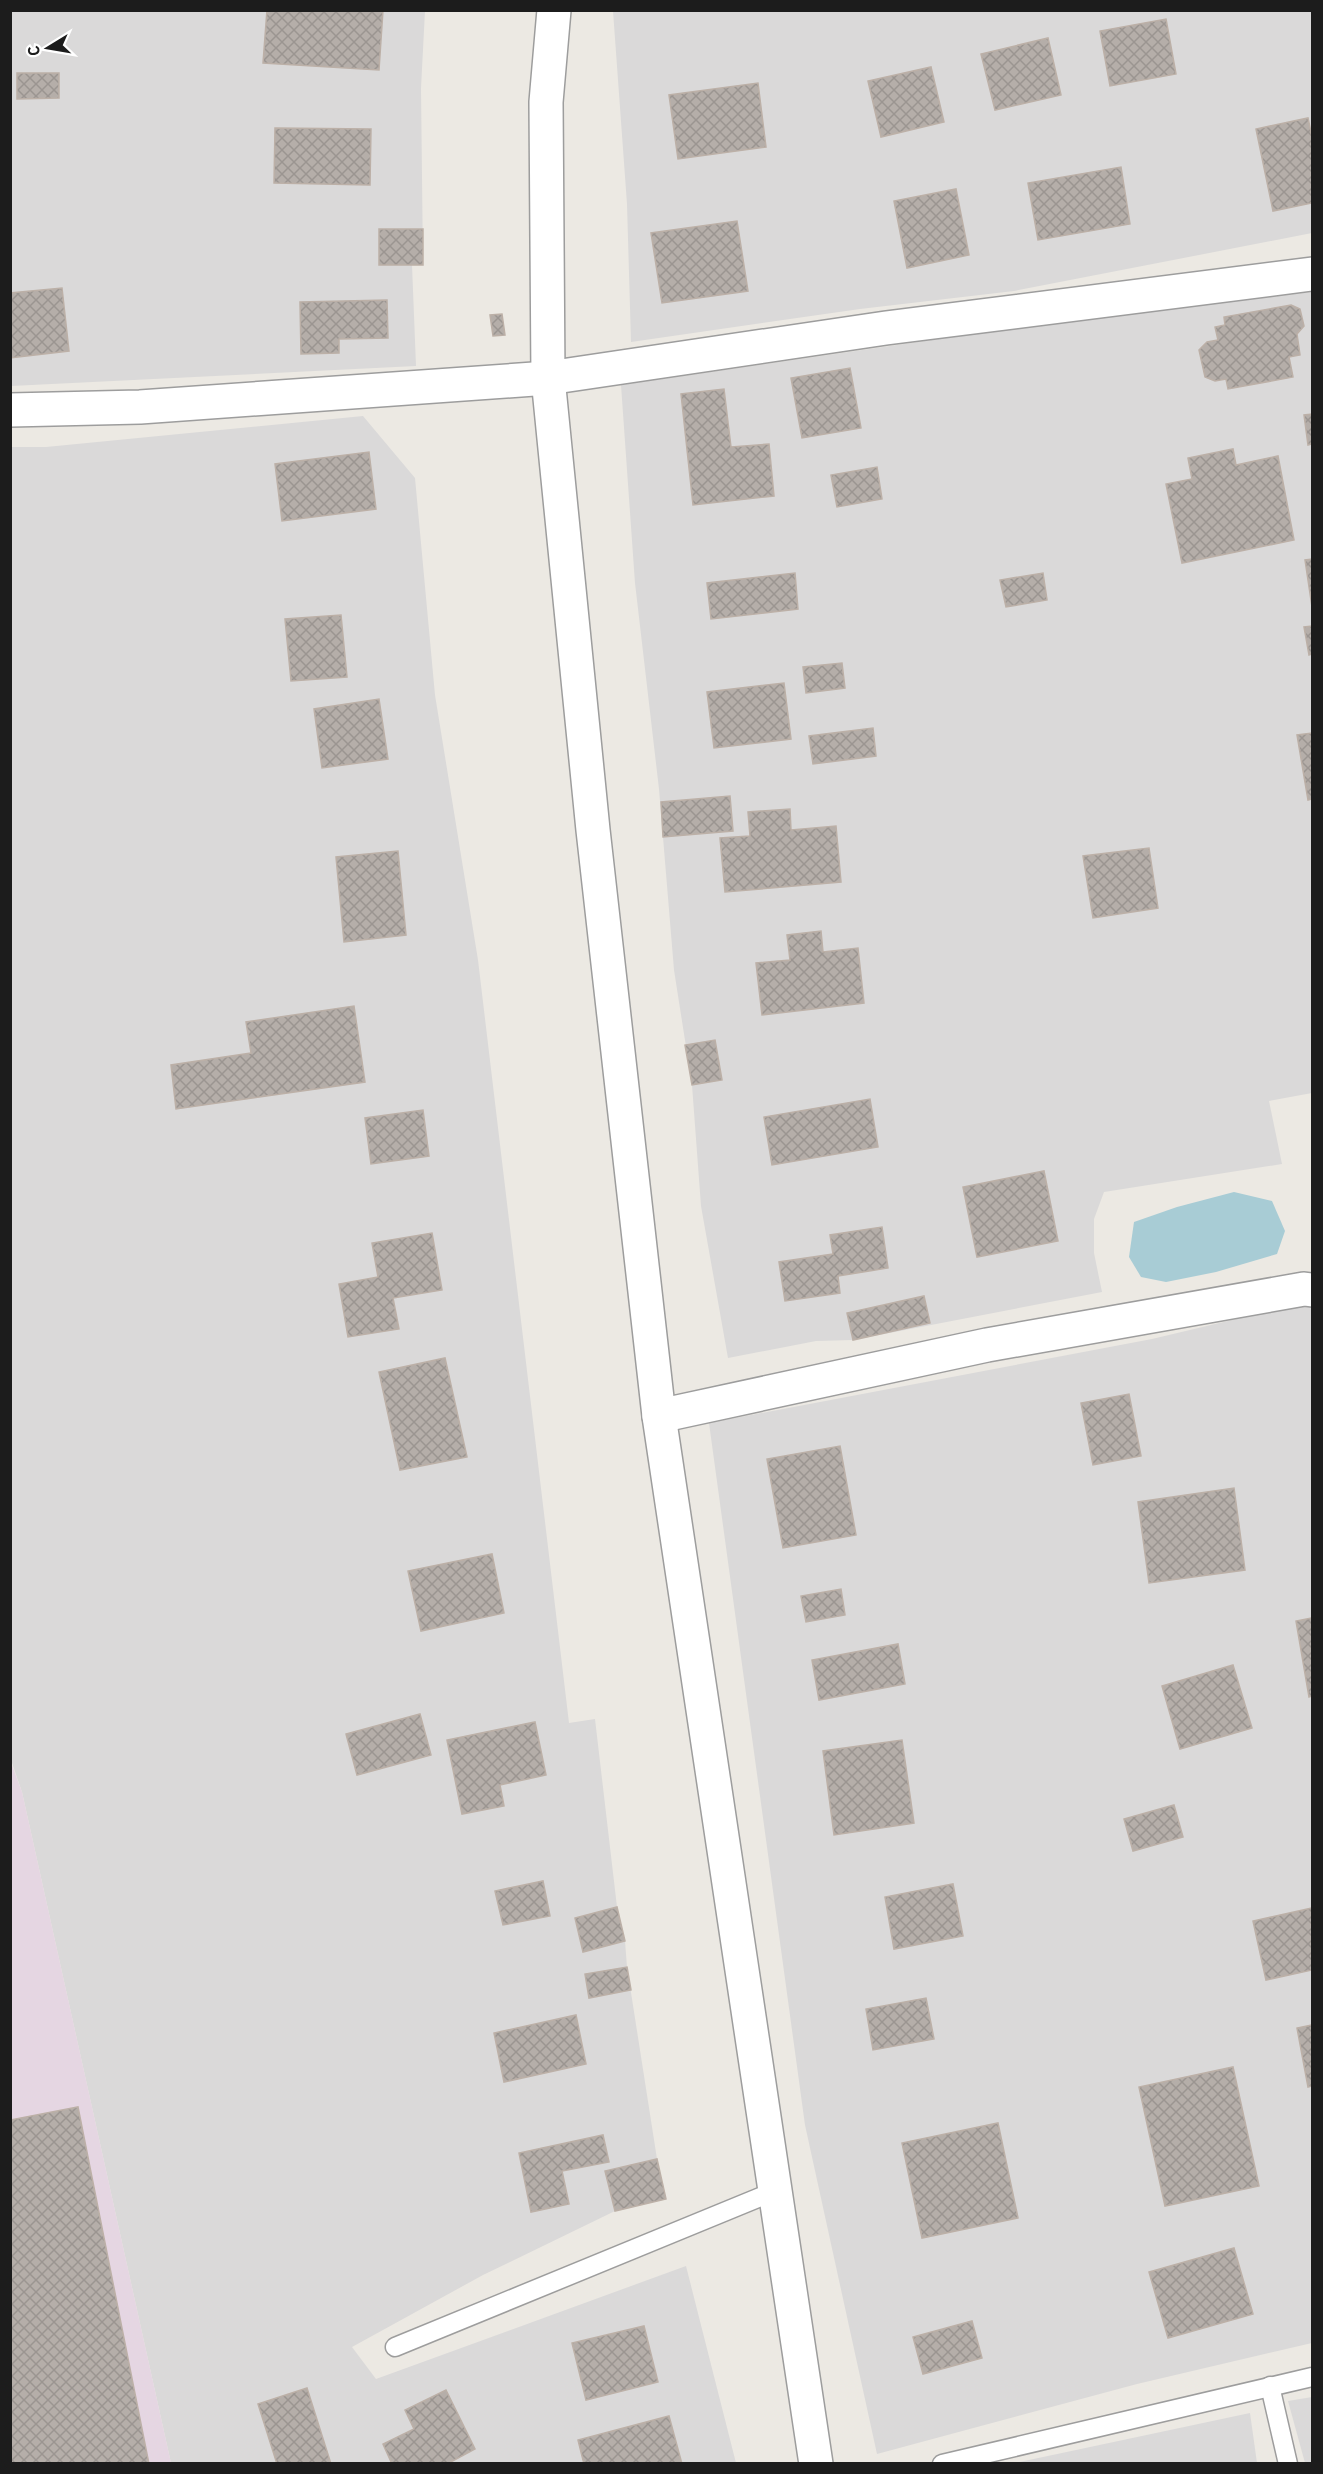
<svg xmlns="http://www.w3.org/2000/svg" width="1323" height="2474" viewBox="0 0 1323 2474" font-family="Overpass,sans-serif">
<defs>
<pattern id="building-cross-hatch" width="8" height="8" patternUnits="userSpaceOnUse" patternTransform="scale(1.5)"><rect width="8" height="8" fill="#b5aea9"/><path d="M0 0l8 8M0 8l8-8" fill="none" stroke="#9b9591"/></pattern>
</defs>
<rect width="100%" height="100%" fill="#ece9e3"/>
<!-- residential -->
<g fill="#dad9d9">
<polygon points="11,11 425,11 421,88 423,265 412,265 416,366 11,386"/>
<polygon points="613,11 1312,11 1312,233 1014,291 860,309 631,342 627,204"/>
<polygon points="1312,292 1312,1093 1269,1101 1282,1164 1104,1192 1094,1219 1094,1253 1102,1292 853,1340 816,1341 728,1358 701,1206 692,1085 674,970 659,789 635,583 621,385 1036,325"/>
<polygon points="363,416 415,478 435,695 478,960 569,1723 595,1719 617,1907 625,1941 627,1967 657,2159 666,2199 615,2211 483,2275 352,2347 376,2379 686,2266 736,2463 171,2463 22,1792 11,1760 11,447 46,447"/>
<polygon points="1308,1302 1312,1307 1312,2343 1137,2384 877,2454 805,2125 709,1423 1152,1339"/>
<polygon points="1312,2397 1312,2463 1305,2463 1288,2401"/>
<polygon points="1250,2413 1257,2463 1015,2463"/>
</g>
<!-- industrial -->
<polygon fill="#e5d6e2" points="10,1760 22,1792 171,2463 11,2463"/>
<!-- water -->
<polygon fill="#a8ccd5" points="1234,1192 1272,1201 1285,1231 1277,1254 1216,1272 1166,1282 1141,1277 1129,1257 1134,1222 1177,1207"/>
<!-- building -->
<g fill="url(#building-cross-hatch)" stroke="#bcb0a7" stroke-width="1.5">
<polygon points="267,10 383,10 379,70 263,63"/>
<polygon points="1166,19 1176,74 1110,86 1100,31"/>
<polygon points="1048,38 1061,95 995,110 981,54"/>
<polygon points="931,67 944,122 881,137 868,81"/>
<polygon points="17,73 59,73 59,98 17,99"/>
<polygon points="758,83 766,147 678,159 669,95"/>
<polygon points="1308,118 1312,137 1312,203 1273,211 1256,129"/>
<polygon points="275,128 371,129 370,185 274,183"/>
<polygon points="1121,167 1130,224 1038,240 1028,183"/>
<polygon points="956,189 969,255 907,268 894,201"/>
<polygon points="737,221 748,291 662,303 651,233"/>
<rect x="379" y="229" width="44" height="36"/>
<polygon points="62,288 69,351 10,358 10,293"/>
<polygon points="387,300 388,338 339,339 339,353 301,354 300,302"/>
<polygon points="1291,305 1300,309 1304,326 1297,334 1300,355 1289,357 1293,377 1228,389 1226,379 1215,381 1205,377 1199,350 1207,342 1218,340 1215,327 1225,325 1224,317"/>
<polygon points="502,314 505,335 493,336 490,315"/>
<polygon points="850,368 861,428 802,438 791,378"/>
<polygon points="724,389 731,447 769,444 774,496 693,505 681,394"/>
<polygon points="1312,414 1312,444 1308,445 1304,415"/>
<polygon points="1233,449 1236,465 1278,456 1294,540 1182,563 1166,484 1192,479 1188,458"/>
<polygon points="369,452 376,509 282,521 275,464"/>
<polygon points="877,467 882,499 837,507 831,475"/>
<polygon points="1312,559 1312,607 1305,560"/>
<polygon points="795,573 798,609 711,619 707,583"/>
<polygon points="1043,573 1047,600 1006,607 1000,580"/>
<polygon points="341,615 347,677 291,681 285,619"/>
<polygon points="1312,626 1312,654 1309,655 1304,627"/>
<polygon points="842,663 845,688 806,693 803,667"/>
<polygon points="784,683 791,739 714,748 707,692"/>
<polygon points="379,699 388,759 322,768 314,709"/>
<polygon points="873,728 876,756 813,764 809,736"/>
<polygon points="1312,733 1312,799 1308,800 1297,735"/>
<polygon points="730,796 733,831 663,837 661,802"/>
<polygon points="790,809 791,830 836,826 841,882 725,892 720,838 750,836 748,812"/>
<polygon points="1149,848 1158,908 1093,918 1083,856"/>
<polygon points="398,851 406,935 344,942 336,857"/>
<polygon points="821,931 823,952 858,948 864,1003 762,1015 756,963 790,960 787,935"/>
<polygon points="354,1006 365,1082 176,1109 171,1065 251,1053 246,1022"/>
<polygon points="715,1040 722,1080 692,1085 685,1045"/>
<polygon points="870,1099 878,1147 772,1165 764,1117"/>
<polygon points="423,1110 429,1156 371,1164 365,1118"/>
<polygon points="1044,1171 1058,1241 977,1257 963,1187"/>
<polygon points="882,1227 888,1268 838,1276 840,1293 785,1301 779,1262 833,1254 830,1235"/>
<polygon points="432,1233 442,1290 393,1298 399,1329 348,1337 339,1284 378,1277 372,1243"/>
<polygon points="924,1296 930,1323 853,1340 847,1313"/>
<polygon points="445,1358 467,1457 400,1470 379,1372"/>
<polygon points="1129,1394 1141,1456 1093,1465 1081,1403"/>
<polygon points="840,1446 856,1535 783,1548 767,1459"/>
<polygon points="1234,1488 1245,1570 1149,1583 1138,1502"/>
<polygon points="492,1554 504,1613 421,1631 408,1571"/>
<polygon points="841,1589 845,1615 806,1622 801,1596"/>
<polygon points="1312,1618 1312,1696 1309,1697 1296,1621"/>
<polygon points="898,1644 905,1684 819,1700 812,1660"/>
<polygon points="1233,1665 1252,1728 1180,1749 1162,1686"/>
<polygon points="420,1714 431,1755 357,1775 346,1734"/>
<polygon points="535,1722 546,1775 500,1785 504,1806 462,1814 447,1740"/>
<polygon points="902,1740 914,1823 834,1835 823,1751"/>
<polygon points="1174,1805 1183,1837 1133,1851 1124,1819"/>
<polygon points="543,1881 550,1916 503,1925 495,1891"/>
<polygon points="953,1884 963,1936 894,1949 885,1897"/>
<polygon points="617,1907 625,1941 583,1952 575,1918"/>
<polygon points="1312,1908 1312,1970 1266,1980 1253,1921"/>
<polygon points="627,1967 631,1990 589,1998 585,1974"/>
<polygon points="926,1998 934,2039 873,2050 866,2009"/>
<polygon points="576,2015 586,2064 504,2082 494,2033"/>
<polygon points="1312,2025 1312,2086 1308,2087 1297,2028"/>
<polygon points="1233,2067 1259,2186 1165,2206 1139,2087"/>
<polygon points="78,2107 149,2464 10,2464 10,2120"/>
<polygon points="998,2123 1018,2218 922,2238 902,2143"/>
<polygon points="603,2135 609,2162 562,2171 569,2204 531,2212 519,2153"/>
<polygon points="657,2159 666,2199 615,2211 605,2171"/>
<polygon points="1234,2248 1253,2314 1168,2338 1149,2272"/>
<polygon points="972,2321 982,2358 923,2374 913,2337"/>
<polygon points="644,2326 658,2382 586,2400 572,2343"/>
<polygon points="307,2388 331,2464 277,2464 258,2404"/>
<polygon points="446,2390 475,2449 447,2464 392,2464 383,2444 414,2429 405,2410"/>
<polygon points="669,2416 682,2464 584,2464 578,2440"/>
</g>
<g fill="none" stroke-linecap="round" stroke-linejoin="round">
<defs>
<g id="lane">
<polyline points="395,2347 775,2191"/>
<polyline points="1270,2386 1288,2464"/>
<polyline points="942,2464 1312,2377"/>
</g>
<g id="street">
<polyline points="554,10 546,102 548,378 593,830 659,1416 816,2464"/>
<polyline points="10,410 140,407 548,378 886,328 1312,274"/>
<polyline points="659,1416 987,1345 1304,1289 1312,1290"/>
</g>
</defs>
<!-- lane casing -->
<use href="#lane" stroke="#9d9d9d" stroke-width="21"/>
<!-- street casing -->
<use href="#street" stroke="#9d9d9d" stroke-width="36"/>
<!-- lane -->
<use href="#lane" stroke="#fff" stroke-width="18"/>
<!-- street -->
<use href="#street" stroke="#fff" stroke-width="33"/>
</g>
<!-- border -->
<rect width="1323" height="2474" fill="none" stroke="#1c1c1c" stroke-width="24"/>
<!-- north arrow -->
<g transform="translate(48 48) rotate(259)" stroke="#ffffff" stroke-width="4.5" paint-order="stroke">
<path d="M0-4.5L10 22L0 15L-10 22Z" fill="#1c1c1c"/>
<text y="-9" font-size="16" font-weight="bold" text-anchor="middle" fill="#1c1c1c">С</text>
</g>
</svg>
